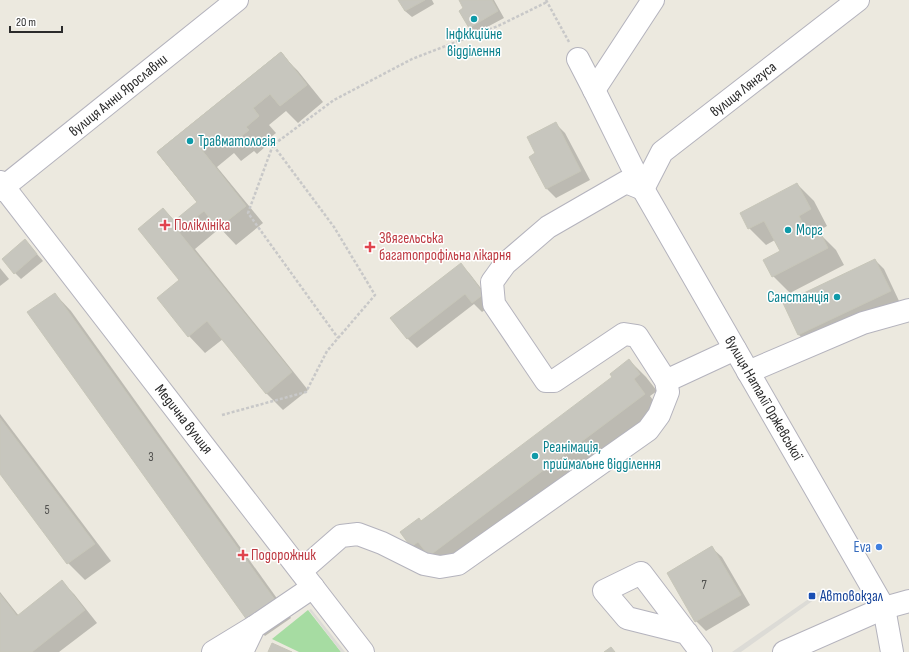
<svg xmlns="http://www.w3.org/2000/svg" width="909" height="652" viewBox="0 0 909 652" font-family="'Sofia Sans Condensed',sans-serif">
<rect width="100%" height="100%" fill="#ece9df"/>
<!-- green -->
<polygon fill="#a6dca2" points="308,610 341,652 299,652 272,639"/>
<!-- plaza -->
<g fill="#dcdbd6">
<polygon points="823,589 825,592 741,652 732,652"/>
<polygon points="311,609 345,652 341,652 309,610"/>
</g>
<!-- shadow -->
<g fill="#0003">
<polygon points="400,0 432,0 434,4 412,17 405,11"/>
<polygon points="460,0 494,0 504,18 476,33 469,27 465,9"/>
<polygon points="281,54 298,71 323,102 298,123 286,111 269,125 276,133 262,144 265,147 257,154 254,151 241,161 234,153 217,167 263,223 236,245 220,228 195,249 308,390 283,410 266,393 223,339 205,353 189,336 181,281 163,209 175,221 199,202 158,152"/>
<polygon points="556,124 565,133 590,180 556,198 547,189 537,153"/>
<polygon points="797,184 814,201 827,226 815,233 816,235 819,233 836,250 844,265 790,293 773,276 781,252 775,240 766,245 749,228"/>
<polygon points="31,247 43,261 21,279 15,273"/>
<polygon points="875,260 884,269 899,301 808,344 799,335 784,303"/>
<polygon points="461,265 470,274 493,304 482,312 474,304 417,348 407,338"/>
<polygon points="0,268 9,279 0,286"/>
<polygon points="55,294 71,311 291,618 265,636 248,619"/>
<polygon points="629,360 646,377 657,391 650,396 661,411 447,573 412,546 614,377"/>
<polygon points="0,414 111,561 85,580 68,563 0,473"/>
<polygon points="712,548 722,557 750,605 706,631 696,621 668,573"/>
<polygon points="62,582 74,594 97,623 59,652 0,652 0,592 19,616"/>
</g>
<!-- building -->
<g fill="#c7c6be" stroke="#c7c6b9">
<polygon points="398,0 425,0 405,11"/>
<polygon points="459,0 492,0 498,11 469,28 459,11 463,8"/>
<polygon points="281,52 307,85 280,106 270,94 253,108 259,116 246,127 249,130 239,138 237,135 224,145 217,136 201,149 246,206 218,228 157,152"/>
<polygon points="281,52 307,85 280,106 270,94 253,108 259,116 246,127 249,130 239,138 237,135 224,145 217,136 201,149 246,206 218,228 204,211 178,231 292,372 266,394 207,321 188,337 157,298 179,280 138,229 163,208 174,221 197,202 157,152"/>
<polygon points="556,122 581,171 546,189 529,157 535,153 527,137"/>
<polygon points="797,183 811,209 799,216 810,237 820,232 828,248 772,277 763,260 780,251 764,221 748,229 740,213"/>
<polygon points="25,239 37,254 14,274 2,259"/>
<polygon points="875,259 891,291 798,335 783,303"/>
<polygon points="461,263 484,294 472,303 465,294 407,339 390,318"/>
<polygon points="55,293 275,600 247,620 27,312"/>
<polygon points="629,359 640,374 634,379 645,394 429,556 418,542 411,547 400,532 419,518 421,521 612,377 610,374"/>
<polygon points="0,418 95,544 67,564 0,474"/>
<polygon points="712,546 741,595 695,622 667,573"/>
<polygon points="62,580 85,610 32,652 0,652 0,594 17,616"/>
<polygon points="272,643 292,652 268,652"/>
<polygon points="611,647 615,652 604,652"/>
</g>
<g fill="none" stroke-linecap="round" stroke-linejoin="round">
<defs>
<g id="minor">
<polyline points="578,59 594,90 643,189 884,608 892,652"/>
<polyline points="594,90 653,0"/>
<polyline points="0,182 363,652"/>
<polyline points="643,189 662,152 858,0"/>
<polyline points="0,190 237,0"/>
<polyline points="748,372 863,323 909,310"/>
<polyline points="666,381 735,349"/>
<polyline points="301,571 341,536 358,534 382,543 424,564 440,567 458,564 648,430 659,415 668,392 666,381 637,336 624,334 554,381 546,381 494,304 492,282 505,264 548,227 626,182 643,189"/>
<polyline points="687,633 627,618 604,591 641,573 701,652"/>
<polyline points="213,652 254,627"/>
<polyline points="242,652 254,627 313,587"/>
<polyline points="784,652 884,608 909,601"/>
</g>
</defs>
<!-- minor casing -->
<use href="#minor" stroke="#b4b3bd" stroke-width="24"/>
<!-- path -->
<g stroke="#c8c8c8" stroke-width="2.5" stroke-dasharray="3 2" stroke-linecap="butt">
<polyline points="546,0 569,42"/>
<polyline points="273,145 248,213 338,338"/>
<polyline points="222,415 306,392 327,351 375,295 334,227 273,145 334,100 412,59 443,47 498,26 547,2"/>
</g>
<!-- minor -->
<use href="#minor" stroke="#fff" stroke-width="22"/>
</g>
<!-- markers -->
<g fill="#0f9aa8" stroke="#fff" stroke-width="1.5">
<circle cx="474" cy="19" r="4"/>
<circle cx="190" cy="141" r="4"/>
<circle cx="788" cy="230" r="4"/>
<circle cx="837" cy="297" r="4"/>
<circle cx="535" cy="456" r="4"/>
</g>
<g fill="#e0444e" stroke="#fff" stroke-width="1.5">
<path d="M163 219h4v4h4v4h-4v4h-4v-4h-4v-4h4z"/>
<path d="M368 241h4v4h4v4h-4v4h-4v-4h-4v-4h4z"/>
<path d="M241 549h4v4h4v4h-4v4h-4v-4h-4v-4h4z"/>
</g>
<circle fill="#3f7fe0" stroke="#fff" stroke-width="1.5" cx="879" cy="547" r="4"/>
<rect fill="#1a4fb4" stroke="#fff" stroke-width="1.5" x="808" y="592" width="8" height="8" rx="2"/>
<g text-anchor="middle" stroke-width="3" stroke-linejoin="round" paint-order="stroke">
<!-- number labels -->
<g font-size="13" fill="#525250">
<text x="151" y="461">3</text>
<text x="47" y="514">5</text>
<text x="704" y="589">7</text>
</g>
<!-- culture labels -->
<g font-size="15" fill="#0d838f" stroke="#fff" text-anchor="start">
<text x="474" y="39" text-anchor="middle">Інфккційне<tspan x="474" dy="17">відділення</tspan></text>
<text x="198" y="146">Травматологія</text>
<text x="796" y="235">Морг</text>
<text x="829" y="302" text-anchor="end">Санстанція</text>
<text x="543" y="452">Реанімація,<tspan x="543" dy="17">приймальне відділення</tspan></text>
</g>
<!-- street labels -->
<g font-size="15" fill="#2b2b2b" stroke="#fff">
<text transform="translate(743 89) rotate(-38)" y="5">вулиця Лянгуса</text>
<text transform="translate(118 95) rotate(-39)" y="5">вулиця Анни Ярославни</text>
<text transform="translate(764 398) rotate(60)" y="5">вулиця Наталії Оржевської</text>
<text transform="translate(184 419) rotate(52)" y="5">Медична вулиця</text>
</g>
<!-- health labels -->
<g font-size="15" fill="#be3a42" stroke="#fff" text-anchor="start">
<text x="174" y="230">Поліклініка</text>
<text x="379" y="243">Звягельська<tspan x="379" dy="17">багатопрофільна лікарня</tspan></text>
<text x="251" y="560">Подорожник</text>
</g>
<!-- shop labels -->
<g font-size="15" fill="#366cbe" stroke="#fff" text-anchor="end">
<text x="871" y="552">Eva</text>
</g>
<!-- transit labels -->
<g font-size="15" fill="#164399" stroke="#fff" text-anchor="start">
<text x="820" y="601">Автовокзал</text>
</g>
</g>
<!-- scale -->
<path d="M10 26v6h52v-6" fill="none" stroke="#2b2b2b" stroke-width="2"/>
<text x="16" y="26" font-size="12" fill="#2b2b2b" stroke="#ffffff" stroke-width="3" paint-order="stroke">20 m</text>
</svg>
